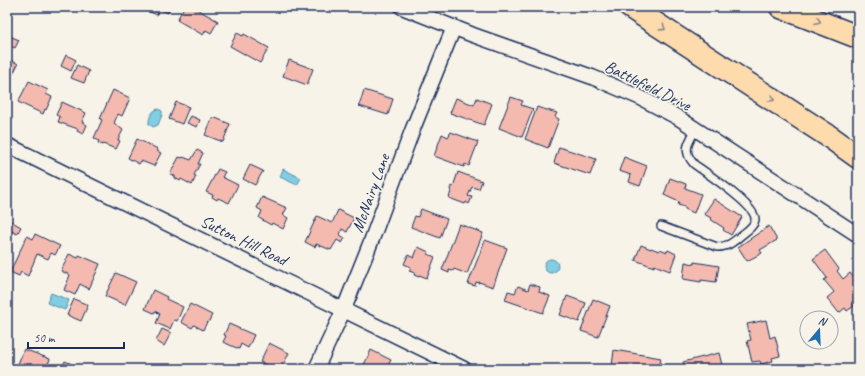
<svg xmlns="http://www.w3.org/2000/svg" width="865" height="376" viewBox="0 0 865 376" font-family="Caveat,sans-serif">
<rect width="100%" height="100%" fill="#f7f3e8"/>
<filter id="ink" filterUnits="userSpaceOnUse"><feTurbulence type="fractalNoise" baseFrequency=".025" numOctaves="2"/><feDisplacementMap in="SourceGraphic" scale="8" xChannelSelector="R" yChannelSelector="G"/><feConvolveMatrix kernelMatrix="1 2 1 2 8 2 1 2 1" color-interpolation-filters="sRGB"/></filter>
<g filter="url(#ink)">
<!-- water -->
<g fill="#81cde1" stroke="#588ead">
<path d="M158 109 162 111V115L158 125 153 127 149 124C148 119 152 110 158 109Z"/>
<polygon points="283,169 301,178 297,185 280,177"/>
<circle cx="551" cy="266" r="7"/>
<polygon points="51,293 69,300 65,310 47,303"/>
</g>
<!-- building -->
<g fill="#f4baaf" stroke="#1b2f5e">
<polygon points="144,7 171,7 168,13 159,9 157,15 143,9"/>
<polygon points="184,7 193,7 218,21 211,33 206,30 203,35 177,20"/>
<polygon points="237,33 243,36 244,34 269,48 260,63 230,46"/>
<polygon points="12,37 19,40 15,48 8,45"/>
<polygon points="66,55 76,60 71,71 61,66"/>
<polygon points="7,58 18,64 7,86 13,88 8,98 7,97"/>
<polygon points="289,60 313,69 307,85 283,76"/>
<polygon points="77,65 89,71 84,83 71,78"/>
<polygon points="29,81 48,90 46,94 52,97 46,110 45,109 43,114 18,102"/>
<polygon points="113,90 130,98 122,116 118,114 114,123 123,130 118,140 120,141 116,149 103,144 103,145 98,143 99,141 94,138 102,120 100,119"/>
<polygon points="364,90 393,99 388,115 359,106"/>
<polygon points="511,97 523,101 521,105 533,109 522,137 499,128"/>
<polygon points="456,98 474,105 477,98 492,104 484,125 450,113"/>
<polygon points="62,102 86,113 82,122 87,125 83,134 77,131 78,129 58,122 60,117 56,115"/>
<polygon points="176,102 189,107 182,124 169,119"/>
<polygon points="537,107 557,113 555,117 559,119 548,148 525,139"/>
<polygon points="191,116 200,120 197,127 187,123"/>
<polygon points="213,117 230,124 223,142 205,135"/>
<polygon points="451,132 478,142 469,166 465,164 464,167 434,156 442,134 448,137"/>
<polygon points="137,139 158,149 157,151 161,153 154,166 141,161 139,164 128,158"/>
<polygon points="559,147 596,159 590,175 554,163"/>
<polygon points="197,150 203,153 198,164 200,164 194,175 196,176 192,185 181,179 180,181 175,178 175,176 170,174 179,157 182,158 183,157 191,160"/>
<polygon points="624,157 647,166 640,186 629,182 631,175 619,171"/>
<polygon points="250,165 263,171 255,185 243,179"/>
<polygon points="218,169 225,172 222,177 238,185 229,203 218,198 217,200 212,197 213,195 206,192"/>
<polygon points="458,172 482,181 479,189 472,187 468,196 472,197 469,204 466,202 465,204 449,198 451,191 450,190 451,186 453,187"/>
<polygon points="670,178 686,184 685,188 701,194 694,213 685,209 685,207 678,205 679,202 664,195"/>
<polygon points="262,197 287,208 283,215 288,218 283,229 272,223 271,225 259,218 262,211 257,208"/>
<polygon points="714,199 742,217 731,235 723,230 724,228 710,219 711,218 704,214"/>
<polygon points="421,209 447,219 440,238 411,227 415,216 418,217"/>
<polygon points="338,210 354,218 347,232 342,229 340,235 345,238 342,243 337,240 331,250 316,244 315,247 305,242 317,216 332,223"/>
<polygon points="7,219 21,227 17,234 12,231 7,242"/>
<polygon points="459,224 483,233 467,274 454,269 453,271 449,270 449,273 442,270"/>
<polygon points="769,226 777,240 760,250 762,253 747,261 738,247"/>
<polygon points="35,234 60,246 55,255 51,253 48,259 37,254 28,276 21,272 19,276 10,272 27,236 33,239"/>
<polygon points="485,240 507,248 493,287 479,282 479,283 476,282 475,286 468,284"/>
<polygon points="641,245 651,249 651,248 659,251 660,249 667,252 668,250 676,254 670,271 654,265 654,267 635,260"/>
<polygon points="418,247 429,252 428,254 435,257 427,278 419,275 419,277 414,275 415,273 409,271 411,267 404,264 408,255 414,258"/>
<polygon points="825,250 839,269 837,271 843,279 850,273 858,283 858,297 851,303 854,306 847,311 845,308 839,313 827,298 834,292 824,280 827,278 813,259"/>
<polygon points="69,254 78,258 79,255 100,264 89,289 80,284 75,295 64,290 70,275 61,271"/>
<polygon points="685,262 694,264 694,262 719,266 716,282 701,280 701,282 683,279"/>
<polygon points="116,273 136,282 125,305 105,296"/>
<polygon points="530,284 540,287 539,292 550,296 543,313 505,300 508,291 515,293 518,286 528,290"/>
<polygon points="153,290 167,297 166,299 183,307 177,321 174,320 170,329 156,323 160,314 155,311 154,313 145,309"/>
<polygon points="567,296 586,303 579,322 560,315"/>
<polygon points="74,299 88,305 81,321 67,315"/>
<polygon points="593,299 610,306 598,337 581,331"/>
<polygon points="190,304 212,315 208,323 207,322 203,330 194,325 192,328 181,322"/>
<polygon points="766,320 770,338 775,336 780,356 772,358 773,361 761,364 760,361 752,362 747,341 751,340 747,324"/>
<polygon points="229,324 254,335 248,348 241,344 239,349 223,342 226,336 224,335"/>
<polygon points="162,329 171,333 164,346 156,341"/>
<polygon points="269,343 289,353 281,369 276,369 260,362"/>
<polygon points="24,349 50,359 46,369 16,369"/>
<polygon points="371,350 391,360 386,369 362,369"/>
<polygon points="614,350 661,358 659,369 633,369 612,366"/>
<polygon points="719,353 723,369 685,369 683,362"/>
<polygon points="65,361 83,369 61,369"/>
</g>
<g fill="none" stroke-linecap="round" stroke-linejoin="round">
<defs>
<path id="service" d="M661 226 717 247C729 247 734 241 743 234 748 230 754 226 755 220 757 206 706 173 694 164 682 151 688 143 696 129"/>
<g id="minor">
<polyline points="402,7 473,35 592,77 641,98 677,117 858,235"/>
<polyline points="7,145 464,369"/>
<polyline points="316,369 344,309 372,239 412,131 454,27"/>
</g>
<g id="motorway">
<polyline points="630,7 830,137 858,157"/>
<polyline points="781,7 858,37"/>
</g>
</defs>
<!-- service casing -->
<use href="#service" stroke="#1b2f5e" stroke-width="10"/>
<!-- minor casing -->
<use href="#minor" stroke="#1b2f5e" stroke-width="17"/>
<!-- motorway casing -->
<use href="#motorway" stroke="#1b2f5e" stroke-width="25"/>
<!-- service -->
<use href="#service" stroke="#f7f3e8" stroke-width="7"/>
<!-- minor -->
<use href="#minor" stroke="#f7f3e8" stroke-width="14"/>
<!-- motorway -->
<use href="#motorway" stroke="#fedbac" stroke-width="22"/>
</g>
<!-- one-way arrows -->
<defs><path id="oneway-chevron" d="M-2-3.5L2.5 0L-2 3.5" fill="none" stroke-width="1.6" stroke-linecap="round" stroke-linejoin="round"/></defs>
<g stroke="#8c8585">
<use href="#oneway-chevron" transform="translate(818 21) rotate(22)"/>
<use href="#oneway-chevron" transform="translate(663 28) rotate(33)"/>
<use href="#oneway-chevron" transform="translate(772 99) rotate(33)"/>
</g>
</g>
<g text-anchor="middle" stroke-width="3.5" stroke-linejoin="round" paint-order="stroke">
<!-- street labels -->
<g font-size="17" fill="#1b2f5e" stroke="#f7f3e8">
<text transform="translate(648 85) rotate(26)" y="6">Battlefield Drive</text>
<text transform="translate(370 193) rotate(-70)" y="6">McNairy Lane</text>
<text transform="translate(244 240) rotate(26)" y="6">Sutton Hill Road</text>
</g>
</g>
<!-- margin -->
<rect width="865" height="376" fill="none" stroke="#f7f3e8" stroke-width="24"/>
<rect x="12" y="12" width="841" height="352" fill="none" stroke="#1b2f5e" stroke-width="1.5" filter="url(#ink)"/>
<!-- north arrow -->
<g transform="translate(819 330) rotate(19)"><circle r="19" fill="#f7f3e8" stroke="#9fa5b1"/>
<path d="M0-3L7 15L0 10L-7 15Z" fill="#1f6fb2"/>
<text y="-6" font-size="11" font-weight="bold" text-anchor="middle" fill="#1b2f5e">N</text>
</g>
<!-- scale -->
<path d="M28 342v6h96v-6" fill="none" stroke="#1b2f5e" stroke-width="2"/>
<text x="34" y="342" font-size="12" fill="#1b2f5e" stroke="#f7f3e8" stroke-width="3" paint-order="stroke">50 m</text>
</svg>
